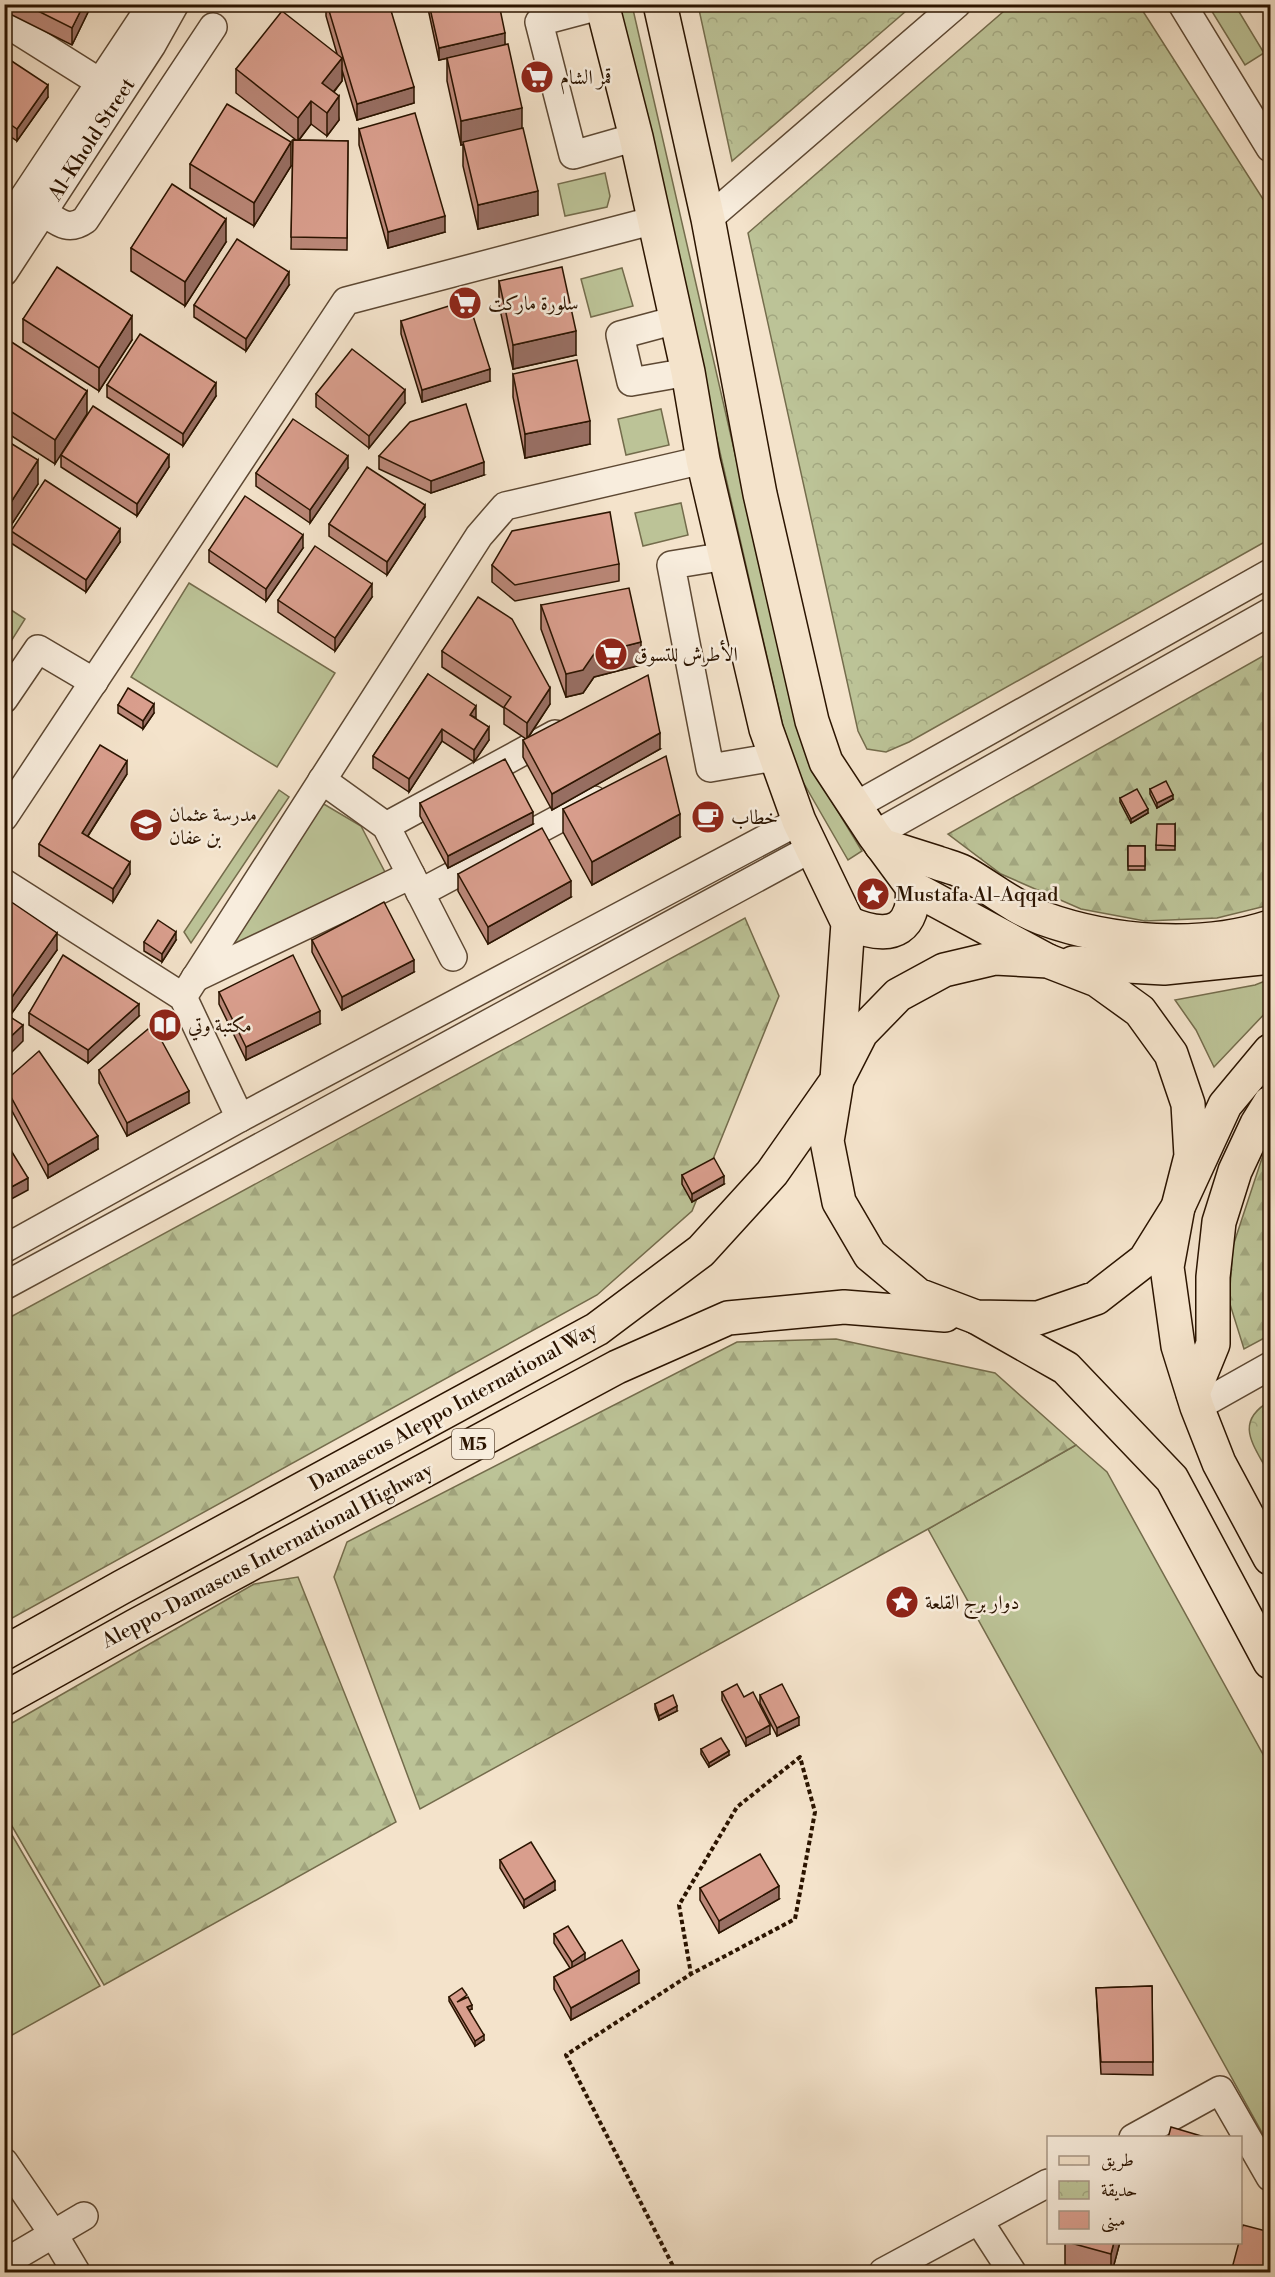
<svg xmlns="http://www.w3.org/2000/svg" width="1275" height="2277" viewBox="0 0 1275 2277" font-family="'Libre Bodoni',Amiri,serif">
<defs>
<pattern id="forest-firs" width="22" height="20" patternUnits="userSpaceOnUse" patternTransform="scale(1.5)"><rect width="22" height="20" fill="#bcc397"/><path d="M5 1l3.5 6h-7zM16 11l3.5 6h-7z" fill="#a2a780"/></pattern>
<pattern id="park-crowns" width="20" height="18" patternUnits="userSpaceOnUse" patternTransform="scale(1.5)"><rect width="20" height="18" fill="#bcc397"/><path d="M2 6a3 3 0 1 1 6 0M12 15a3 3 0 1 1 6 0" fill="none" stroke="#a2a780"/></pattern>
</defs>
<rect width="100%" height="100%" fill="#f4e3cb"/>
<filter id="stains"><feTurbulence type="fractalNoise" baseFrequency=".00333" numOctaves="4"/><feColorMatrix values="0 0 0 0 .2 0 0 0 0 .09 0 0 0 0 .02 0 0 0 .5 -.17"/></filter>
<radialGradient id="worn" r=".72"><stop offset=".6" stop-color="#630" stop-opacity="0"/><stop offset="1" stop-color="#630" stop-opacity=".3"/></radialGradient>
<!-- grass -->
<g fill="#bcc397" stroke="#746c4c" stroke-width="1.5">
<polygon points="617,5 632,5 797,724 812,769 862,851 848,860 799,775 783,726"/>
<polygon points="1208,5 1235,5 1264,53 1245,65"/>
<polygon points="605,173 610,196 607,207 565,216 558,184"/>
<polygon points="622,268 633,306 591,317 581,279"/>
<polygon points="661,409 669,445 626,455 618,419"/>
<polygon points="681,503 688,535 643,546 635,513"/>
<polygon points="189,583 335,673 277,767 131,677"/>
<polygon points="5,606 25,619 5,651"/>
<polygon points="279,790 289,797 191,943 184,932"/>
<polygon points="322,803 361,826 387,876 218,963"/>
<polygon points="1270,979 1270,1008 1214,1067 1196,1030 1175,1000 1255,985"/>
<polygon points="1076,1445 1107,1472 1270,1767 1270,2147 928,1529"/>
<polygon points="5,1823 100,1986 5,2039 4,2039"/>
</g>
<!-- forest -->
<g fill="url(#forest-firs)" stroke="#746c4c" stroke-width="1.5">
<polygon points="1270,652 1270,905 1217,918 1145,921 1081,909 1001,874 948,834"/>
<polygon points="745,918 779,996 692,1211 597,1295 5,1622 5,1320"/>
<polygon points="1270,1139 1270,1335 1244,1349 1229,1301 1233,1246 1266,1146"/>
<polygon points="836,1339 995,1373 1076,1445 928,1529 420,1809 334,1577 347,1542 737,1342"/>
<polygon points="298,1577 396,1822 104,1985 5,1814 5,1727 254,1584"/>
</g>
<!-- park -->
<g fill="url(#park-crowns)" stroke="#746c4c" stroke-width="1.5">
<polygon points="698,5 698,4 913,5 732,161"/>
<polygon points="1011,5 1139,5 1270,210 1270,539 909,742 886,752 867,749 858,731 748,233"/>
<path d="M1270 1401V1476C1255 1446 1232 1423 1270 1401Z"/>
</g>
<g fill="none" stroke-linecap="round" stroke-linejoin="round">
<defs>
<g id="minor">
<polyline points="1182,4 1270,148"/>
<polyline points="603,5 539,22 573,155 636,137"/>
<polyline points="4,22 101,83"/>
<path d="M43 212C58 222 68 232 85 220L213 27"/>
<polyline points="708,219 957,4"/>
<polyline points="4,227 152,4"/>
<polyline points="4,272 152,45 175,4"/>
<polyline points="676,320 620,335 631,382 688,372"/>
<polyline points="726,556 671,565 710,768 775,757"/>
<polyline points="4,699 38,649 94,682"/>
<polyline points="322,780 386,826 453,957"/>
<polyline points="855,806 1270,573"/>
<polyline points="4,817 346,301 655,220"/>
<polyline points="386,826 555,734"/>
<polyline points="874,835 1270,612"/>
<polyline points="4,883 183,997 240,1118"/>
<polyline points="420,893 594,800"/>
<polyline points="195,978 411,875"/>
<polyline points="183,997 479,536 505,506 703,460"/>
<polyline points="4,1249 240,1118 799,821"/>
<polyline points="4,1286 812,848"/>
<polyline points="1197,1407 1270,1366"/>
<polyline points="1133,2138 1220,2090 1270,2177"/>
<polyline points="4,2162 54,2235 76,2272"/>
<polyline points="979,2221 1012,2272"/>
<polyline points="4,2263 84,2216"/>
<polyline points="883,2272 1048,2183"/>
</g>
<g id="major">
<polyline points="602,4 636,137 688,372 703,460 766,729 799,821 848,923 837,1080"/>
<polyline points="660,4 708,219 760,494 812,721 826,762 874,835 913,888 1048,961"/>
<path d="M848 923C869 932 900 941 910 912 913 905 912 895 913 888"/>
<polyline points="1178,1207 1167,1267 1178,1346 1197,1407 1219,1463 1270,1558"/>
<polyline points="976,1317 1066,1368 1172,1479 1270,1662"/>
</g>
<g id="highway">
<path d="M881 845C900 851 919 857 938 863 946 866 956 868 963 872 990 887 1013 907 1042 918 1111 943 1200 950 1270 927"/>
<polyline points="1073,963 1164,968 1261,958 1270,954"/>
<polyline points="1178,1207 1191,1156 1188,1104 1171,1054 1140,1011 1097,980 1048,961 995,958 944,970 898,995 861,1033 837,1080 827,1141 839,1202 870,1255 918,1295 976,1317 1038,1318 1096,1298 1145,1260 1178,1207 1225,1105 1270,1051"/>
<polyline points="1193,1393 1213,1344 1213,1277 1219,1222 1235,1171 1257,1124 1270,1103"/>
<polyline points="4,1653 122,1587 597,1329 701,1251 772,1173 833,1086"/>
<polyline points="4,1699 135,1626 617,1367 728,1318 844,1307 945,1315"/>
</g>
</defs>
<!-- minor casing -->
<use href="#minor" stroke="#5d4833" stroke-width="30"/>
<!-- major casing -->
<use href="#major" stroke="#2b1400" stroke-width="36"/>
<!-- highway casing -->
<use href="#highway" stroke="#2b1400" stroke-width="36"/>
<!-- path -->
<polyline stroke="#2b1400" stroke-width="4" stroke-dasharray="4.5 3" stroke-linecap="butt" points="676,2272 566,2055 691,1974 795,1919 815,1812 800,1757 737,1807 679,1905 691,1974"/>
<!-- minor -->
<use href="#minor" stroke="#f8eddd" stroke-width="27"/>
<!-- major -->
<use href="#major" stroke="#f4e3cb" stroke-width="33"/>
<!-- highway -->
<use href="#highway" stroke="#f4e3cb" stroke-width="33"/>
</g>
<!-- wall -->
<g fill="#bb8879" stroke="#2b1400" stroke-width="1.5">
<polygon points="4,4 92,4 72,45 4,11"/>
<polygon points="326,4 389,4 414,103 357,120 342,70 342,81 334,92 339,120 327,136 311,124 299,140 348,141 347,250 291,249 293,140 296,140 236,93 236,69 337,54 326,16"/>
<polygon points="427,4 499,4 505,45 538,215 478,229 463,166 463,144 461,145 447,81 447,58 439,60"/>
<polygon points="4,56 48,97 17,141 4,132"/>
<polygon points="359,129 445,232 388,248 359,145"/>
<polygon points="190,164 291,166 254,226 190,188"/>
<polygon points="226,242 185,306 131,271 131,248"/>
<polygon points="499,281 576,355 513,369 499,305"/>
<polygon points="289,285 246,351 194,317 194,305"/>
<polygon points="23,319 132,340 99,391 23,342"/>
<polygon points="401,321 490,381 422,402 401,334"/>
<polygon points="4,350 87,391 55,464 4,431"/>
<polygon points="513,374 590,444 525,458 513,397"/>
<polygon points="107,385 216,396 183,446 107,397"/>
<polygon points="316,394 405,403 369,448 316,407"/>
<polygon points="4,439 38,484 6,533 4,533"/>
<polygon points="61,455 169,467 137,516 61,467"/>
<polygon points="379,456 484,475 431,493 379,469"/>
<polygon points="348,468 310,523 256,486 256,473"/>
<polygon points="425,517 387,575 329,536 329,524"/>
<polygon points="11,531 120,542 86,592 11,543"/>
<polygon points="303,548 266,601 209,562 209,550"/>
<polygon points="619,564 619,581 515,601 492,582 492,565"/>
<polygon points="372,597 335,651 278,612 278,600"/>
<polygon points="541,605 641,665 594,677 583,693 566,697 541,629"/>
<polygon points="442,651 550,704 528,738 660,749 552,810 523,757 523,740 526,739 504,724 504,708 442,667"/>
<polygon points="428,674 476,719 489,740 474,762 442,741 409,792 373,768 373,756"/>
<polygon points="118,705 154,713 143,729 118,713"/>
<polygon points="127,774 88,836 130,874 113,902 39,856 39,844"/>
<polygon points="1150,789 1173,799 1157,808 1150,794"/>
<polygon points="1120,798 1148,813 1131,823 1120,802"/>
<polygon points="420,803 533,824 448,868 420,816"/>
<polygon points="563,809 680,837 592,885 563,832"/>
<polygon points="1175,824 1175,850 1156,850 1156,845"/>
<rect x="1128" y="846" width="17" height="24"/>
<polygon points="458,874 571,897 488,944 458,891"/>
<polygon points="4,897 57,950 12,1013 4,1007"/>
<polygon points="176,940 162,962 144,951 144,942"/>
<polygon points="312,940 414,972 342,1010 312,952"/>
<polygon points="219,992 320,1024 246,1060 219,1004"/>
<polygon points="29,1013 139,1016 88,1063 29,1025"/>
<polygon points="99,1070 189,1103 127,1136 99,1083"/>
<polygon points="4,1082 98,1149 48,1178 4,1096"/>
<polygon points="682,1175 724,1184 692,1202 682,1184"/>
<polygon points="722,1692 744,1697 770,1734 746,1746 722,1700"/>
<polygon points="760,1695 799,1725 777,1736 760,1703"/>
<polygon points="655,1704 677,1711 659,1720 655,1709"/>
<polygon points="701,1749 729,1755 709,1767 701,1754"/>
<polygon points="500,1860 555,1890 524,1908 500,1868"/>
<polygon points="700,1888 779,1899 719,1933 700,1900"/>
<polygon points="554,1934 585,1960 639,1983 571,2020 554,1989 554,1977 570,1968 554,1943"/>
<polygon points="1152,1986 1153,2075 1101,2074 1096,1988"/>
<polygon points="449,1997 467,1998 472,2009 469,2010 484,2040 475,2046 449,2001"/>
<polygon points="1065,2242 1120,2242 1112,2272 1093,2272 1065,2265"/>
</g>
<!-- shaded-wall -->
<g fill="#986f63" stroke="#2b1400" stroke-width="1.5">
<polygon points="84,4 92,4 72,45 72,28"/>
<polygon points="505,33 505,46 439,60 439,48"/>
<polygon points="342,58 342,81 322,106 322,83"/>
<polygon points="48,85 48,97 17,141 17,129"/>
<polygon points="414,87 414,103 357,120 357,104"/>
<polygon points="339,96 339,120 327,136 327,113"/>
<polygon points="311,101 311,124 298,141 298,118"/>
<polygon points="522,108 522,131 461,145 461,121"/>
<polygon points="291,142 291,166 254,226 254,203"/>
<polygon points="538,191 538,215 478,229 478,205"/>
<polygon points="445,216 445,232 388,248 388,232"/>
<polygon points="226,219 226,242 185,306 185,282"/>
<polygon points="289,272 289,285 246,351 246,339"/>
<polygon points="132,316 132,340 99,391 99,368"/>
<polygon points="576,331 576,355 513,369 513,345"/>
<polygon points="490,369 490,381 422,402 422,390"/>
<polygon points="216,383 216,396 183,446 183,434"/>
<polygon points="405,390 405,403 369,448 369,436"/>
<polygon points="87,391 87,414 55,464 55,440"/>
<polygon points="590,421 590,444 525,458 525,434"/>
<polygon points="169,455 169,467 137,516 137,504"/>
<polygon points="348,456 348,468 310,523 310,510"/>
<polygon points="38,460 38,484 6,533 6,510"/>
<polygon points="484,462 484,475 431,493 431,481"/>
<polygon points="425,505 425,517 387,575 387,562"/>
<polygon points="120,529 120,542 86,592 86,580"/>
<polygon points="303,535 303,548 266,601 266,589"/>
<polygon points="372,584 372,597 335,651 335,638"/>
<polygon points="641,642 641,665 594,677 583,693 566,697 566,674 594,654"/>
<polygon points="550,688 550,704 527,739 527,723"/>
<polygon points="154,704 154,713 143,729 143,721"/>
<polygon points="476,706 476,718 470,715"/>
<polygon points="489,727 489,740 474,762 474,750"/>
<polygon points="442,729 442,741 409,792 409,779"/>
<polygon points="660,733 660,749 552,810 552,794"/>
<polygon points="127,761 127,774 82,845 82,833"/>
<polygon points="1173,795 1173,799 1157,808 1157,803"/>
<polygon points="1148,809 1148,813 1131,823 1131,819"/>
<polygon points="533,812 533,824 448,868 448,856"/>
<polygon points="680,814 680,837 592,885 592,862"/>
<polygon points="130,862 130,874 113,902 113,889"/>
<polygon points="571,881 571,897 488,944 488,927"/>
<polygon points="176,932 176,940 162,962 162,954"/>
<polygon points="57,933 57,950 12,1013 12,997"/>
<polygon points="414,960 414,972 342,1010 342,997"/>
<polygon points="139,1004 139,1016 88,1063 88,1050"/>
<polygon points="320,1011 320,1024 246,1060 246,1047"/>
<polygon points="23,1025 23,1041 4,1060 4,1043"/>
<polygon points="189,1091 189,1103 127,1136 127,1123"/>
<polygon points="98,1136 98,1149 48,1178 48,1165"/>
<polygon points="724,1176 724,1184 692,1202 692,1194"/>
<polygon points="28,1178 28,1190 4,1203 4,1191"/>
<polygon points="677,1706 677,1711 659,1720 659,1716"/>
<polygon points="799,1717 799,1725 777,1736 777,1728"/>
<polygon points="770,1725 770,1734 746,1746 746,1738"/>
<polygon points="729,1751 729,1755 709,1767 709,1763"/>
<polygon points="555,1881 555,1890 524,1908 524,1900"/>
<polygon points="779,1886 779,1899 719,1933 719,1921"/>
<polygon points="585,1953 585,1962 572,1970 572,1962"/>
<polygon points="639,1970 639,1983 571,2020 571,2008"/>
<polygon points="472,2005 472,2009 467,2011 467,2007"/>
<polygon points="484,2035 484,2040 475,2046 475,2041"/>
<polygon points="1114,2242 1120,2242 1112,2272 1111,2272 1111,2254"/>
</g>
<!-- building -->
<g fill="#d99e8d" stroke="#2b1400" stroke-width="1.5">
<polygon points="24,4 84,4 72,28"/>
<polygon points="327,4 389,4 414,87 357,104"/>
<polygon points="429,4 499,4 505,33 439,48"/>
<polygon points="282,11 342,58 322,83 339,96 327,113 311,101 298,118 236,69"/>
<polygon points="508,44 522,108 461,121 447,58"/>
<polygon points="4,56 48,85 17,129 4,120"/>
<polygon points="227,104 291,142 254,203 190,164"/>
<polygon points="415,113 445,216 388,232 359,129"/>
<polygon points="523,128 538,191 478,205 463,142"/>
<polygon points="293,140 348,141 347,238 291,237"/>
<polygon points="172,184 226,219 185,282 131,248"/>
<polygon points="237,239 289,272 246,339 194,305"/>
<polygon points="57,267 132,316 99,368 23,319"/>
<polygon points="562,267 576,331 513,345 499,281"/>
<polygon points="468,300 490,369 422,390 401,321"/>
<polygon points="140,334 216,383 183,434 107,385"/>
<polygon points="10,341 87,391 55,440 4,407 4,350"/>
<polygon points="352,349 405,390 369,436 316,394"/>
<polygon points="577,360 590,421 525,434 513,374"/>
<polygon points="466,404 484,462 431,481 379,456 410,422"/>
<polygon points="93,406 169,455 137,504 61,455"/>
<polygon points="293,419 348,456 310,510 256,473"/>
<polygon points="4,439 38,460 6,510 4,509"/>
<polygon points="367,467 425,505 387,562 329,524"/>
<polygon points="45,480 120,529 86,580 11,531"/>
<polygon points="245,496 303,535 266,589 209,550"/>
<polygon points="610,512 619,564 515,585 492,565 512,531"/>
<polygon points="315,546 372,584 335,638 278,600"/>
<polygon points="629,588 641,642 594,654 583,670 566,674 541,605"/>
<polygon points="478,597 512,619 550,688 527,723 504,707 511,697 442,651"/>
<polygon points="428,674 476,706 470,715 489,727 474,750 442,729 409,779 373,756"/>
<polygon points="648,675 660,733 552,794 523,740"/>
<polygon points="128,688 154,704 143,721 118,705"/>
<polygon points="100,745 127,761 82,833 130,862 113,889 39,844"/>
<polygon points="666,756 680,814 592,862 563,809"/>
<polygon points="505,759 533,812 448,856 420,803"/>
<polygon points="1166,781 1173,795 1157,803 1150,789"/>
<polygon points="1137,789 1148,809 1131,819 1120,798"/>
<polygon points="1157,824 1175,824 1175,846 1156,845"/>
<polygon points="542,828 571,881 488,927 458,874"/>
<rect x="1128" y="846" width="17" height="20"/>
<polygon points="4,897 57,933 12,997 4,991"/>
<polygon points="384,902 414,960 342,997 312,940"/>
<polygon points="158,920 176,932 162,954 144,942"/>
<polygon points="63,955 139,1004 88,1050 29,1013"/>
<polygon points="293,955 320,1011 246,1047 219,992"/>
<polygon points="4,1013 23,1025 4,1043"/>
<polygon points="153,1025 189,1091 127,1123 99,1070"/>
<polygon points="39,1051 98,1136 48,1165 4,1084 4,1082"/>
<polygon points="4,1139 28,1178 4,1191"/>
<polygon points="714,1158 724,1176 692,1194 682,1175"/>
<polygon points="737,1684 744,1697 753,1692 770,1725 746,1738 722,1692"/>
<polygon points="782,1684 799,1717 777,1728 760,1695"/>
<polygon points="673,1695 677,1706 659,1716 655,1704"/>
<polygon points="721,1738 729,1751 709,1763 701,1749"/>
<polygon points="531,1842 555,1881 524,1900 500,1860"/>
<polygon points="760,1854 779,1886 719,1921 700,1888"/>
<polygon points="568,1926 585,1953 572,1962 554,1934"/>
<polygon points="622,1940 639,1970 571,2008 554,1977"/>
<polygon points="1152,1986 1153,2062 1101,2062 1096,1988"/>
<polygon points="462,1988 467,1995 457,2002 468,1997 472,2005 467,2007 484,2035 475,2041 449,1997"/>
<polygon points="1171,2127 1208,2138 1168,2138"/>
<polygon points="1243,2225 1270,2232 1270,2272 1231,2272 1239,2242 1240,2242 1240,2235"/>
<polygon points="1067,2242 1114,2242 1111,2254"/>
</g>
<!-- icons -->
<defs>
<symbol id="supermarket-disc" viewBox="-11 -11 22 22"><circle r="9.5" fill="#8f2418" stroke="#f8eddd"/><path d="M-6-5.5h2.5l.6 2H6L4.5 2H-2.5L-4.4-4H-6ZM-1.5 3.2a1.3 1.3 0 1 0 .1 0ZM3 3.2a1.3 1.3 0 1 0 .1 0Z" fill="#fff"/></symbol>
<symbol id="cafe-disc" viewBox="-11 -11 22 22"><circle r="9.5" fill="#8f2418" stroke="#f8eddd"/><path d="M-5.5-4.5H6V0H3Q3 3.5 0 3.5H-2.5Q-5.5 3.5-5.5 0ZM3-3.2v2h1.7v-2ZM-6 4.5H4V6H-6Z" fill="#fff"/></symbol>
<symbol id="school-disc" viewBox="-11 -11 22 22"><circle r="9.5" fill="#8f2418" stroke="#f8eddd"/><path d="M0-5L7-2L0 1L-7-2ZM-4 1L0 2.5L4 1V4Q0 6-4 4Z" fill="#fff"/></symbol>
<symbol id="sight-disc" viewBox="-11 -11 22 22"><circle r="9.5" fill="#8f2418" stroke="#f8eddd"/><path d="M0-6L1.8-2.2L6-1.7L2.9 1.2L3.7 5.4L0 3.3L-3.7 5.4L-2.9 1.2L-6-1.7L-1.8-2.2Z" fill="#fff"/></symbol>
<symbol id="library-disc" viewBox="-11 -11 22 22"><circle r="9.5" fill="#8f2418" stroke="#f8eddd"/><path d="M-6-4Q-3-5.5-.7-3.5V5Q-3 3-6 4ZM6-4Q3-5.5 .7-3.5V5Q3 3 6 4Z" fill="#fff"/></symbol>
</defs>
<g fill-rule="evenodd">
<use href="#supermarket-disc" x="518" y="58" width="38" height="38"/>
<use href="#supermarket-disc" x="446" y="284" width="38" height="38"/>
<use href="#supermarket-disc" x="592" y="635" width="38" height="38"/>
<use href="#cafe-disc" x="689" y="798" width="38" height="38"/>
<use href="#school-disc" x="127" y="806" width="38" height="38"/>
<use href="#sight-disc" x="854" y="875" width="38" height="38"/>
<use href="#library-disc" x="146" y="1006" width="38" height="38"/>
<use href="#sight-disc" x="883" y="1583" width="38" height="38"/>
</g>
<g text-anchor="middle" stroke-width="5" stroke-linejoin="round" paint-order="stroke">
<!-- shield labels -->
<rect fill="#f8eddd" stroke="#685542" stroke-width="1.5" x="452" y="1429" width="42" height="30" rx="4.5"/>
<g font-size="18" font-weight="bold" fill="#2b1400">
<text x="473" y="1450">M5</text>
</g>
<!-- poi labels -->
<g font-size="20" fill="#2b1400" stroke="#f8eddd" text-anchor="start">
<text x="560" y="84">قمر الشام</text>
<text x="488" y="310">سلورة ماركت</text>
<text x="634" y="661">الأطرش للتسوق</text>
<text x="169" y="821">مدرسة عثمان<tspan x="169" dy="23">بن عفان</tspan></text>
<text x="731" y="824">خطاب</text>
<text x="896" y="901">Mustafa Al-Aqqad</text>
<text x="188" y="1032">مكتبة وتي</text>
<text x="925" y="1609">دوار برج القلعة</text>
</g>
<!-- street labels -->
<g font-size="20" fill="#2b1400" stroke="#f8eddd">
<text transform="translate(91 139) rotate(-57)" y="7">Al-Khold Street</text>
<text transform="translate(453 1406) rotate(-29)" y="7">Damascus Aleppo International Way</text>
<text transform="translate(267 1555) rotate(-28)" y="7">Aleppo-Damascus International Highway</text>
</g>
</g>
<!-- margin -->
<rect width="1275" height="2277" fill="none" stroke="#f4e3cb" stroke-width="24"/>
<rect x="6" y="6" width="1263" height="2265" fill="none" stroke="#2b1400" stroke-width="3"/>
<rect x="12" y="12" width="1251" height="2253" fill="none" stroke="#2b1400" stroke-width="1.5"/>
<!-- legend -->
<rect x="1047" y="2136" width="195" height="108" fill="#f8eddd" stroke="#a69685" stroke-width="1.5"/>
<rect x="1059" y="2156" width="30" height="9" fill="#f4e3cb" stroke="#a69685" stroke-width="1.5"/>
<text x="1101" y="2166" font-size="18" fill="#2b1400">طريق</text>
<rect x="1059" y="2181" width="30" height="18" fill="url(#park-crowns)" stroke="#a69685" stroke-width="1.5"/>
<text x="1101" y="2196" font-size="18" fill="#2b1400">حديقة</text>
<rect x="1059" y="2211" width="30" height="18" fill="#d99e8d" stroke="#a69685" stroke-width="1.5"/>
<text x="1101" y="2226" font-size="18" fill="#2b1400">مبنى</text>
<rect width="100%" height="100%" filter="url(#stains)"/>
<rect width="100%" height="100%" fill="url(#worn)"/>
</svg>
